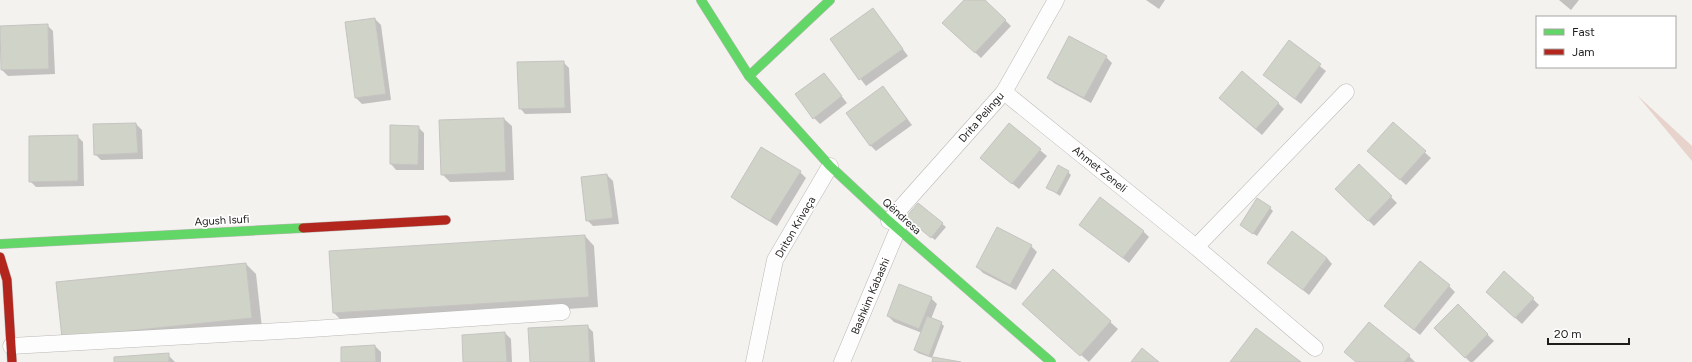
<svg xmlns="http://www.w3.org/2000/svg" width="1692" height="362" viewBox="0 0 1692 362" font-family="Figtree,sans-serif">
<rect width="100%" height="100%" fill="#f4f2ef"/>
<!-- green -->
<polygon fill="#e8d3cc" points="1637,95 1692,146 1692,161"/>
<!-- shadow -->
<g fill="#0003">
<polygon points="965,0 984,0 1011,26 981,58 950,28"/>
<polygon points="1146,0 1165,0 1159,9"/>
<polygon points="1559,0 1579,0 1571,10"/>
<polygon points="873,9 908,56 866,86 831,40"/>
<polygon points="375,19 381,25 391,100 362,104 356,98"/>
<polygon points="47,25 53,31 55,74 8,76 2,70"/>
<polygon points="1289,42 1326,71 1301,104 1264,75"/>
<polygon points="1106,57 1112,63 1091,103 1054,83 1048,77"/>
<polygon points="563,62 569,68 571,113 525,114 520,108"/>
<polygon points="824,74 847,103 820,124 814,118"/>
<polygon points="883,87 912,125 876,151 870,145"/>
<polygon points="1278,103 1284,109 1262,135 1226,104"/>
<polygon points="504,119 512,126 514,180 450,182 442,174"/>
<polygon points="136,124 142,130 143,159 101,160 95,154"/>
<polygon points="1009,124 1047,156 1019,189 981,158"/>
<polygon points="1393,124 1431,158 1406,185 1375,157"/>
<polygon points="418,127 424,133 424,170 396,170 391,164"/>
<polygon points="77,136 83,142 84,186 36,187 30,181"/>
<polygon points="1359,165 1397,203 1374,226 1336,189"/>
<polygon points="800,172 806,178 777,226 738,202 732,197"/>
<polygon points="1068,172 1071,175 1060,196 1047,187"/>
<polygon points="607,175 613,181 619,224 593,226 587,220 582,178"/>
<polygon points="918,204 946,227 935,240 910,220"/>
<polygon points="1270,208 1273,211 1257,236 1241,225"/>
<polygon points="1080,225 1143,231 1149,237 1129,263"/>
<polygon points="585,236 594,246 598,307 344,323 334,313 330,252"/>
<polygon points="1031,246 1037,252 1016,290 983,273 977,267"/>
<polygon points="1327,258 1332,264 1309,295 1269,263"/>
<polygon points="246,264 256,274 262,328 73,347"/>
<polygon points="1053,270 1118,329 1089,362 1031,311"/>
<polygon points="1449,286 1455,292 1420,335 1391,311"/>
<polygon points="931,298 937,304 931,319 941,323 944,326 932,358 918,353 915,350 922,333 894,322 888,316"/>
<polygon points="1493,298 1533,299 1539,305 1522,324"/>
<polygon points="1458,306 1494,341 1473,362 1470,362 1436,328"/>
<polygon points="587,326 593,332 595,362 531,362"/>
<polygon points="505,333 511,339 512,362 464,362"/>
<polygon points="375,346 381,352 381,362 342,362"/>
<polygon points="168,355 175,362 115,362"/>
<polygon points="1409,356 1415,362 1356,362"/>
</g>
<!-- building -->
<g fill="#d0d3c7" stroke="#c5c4c2">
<polygon points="964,0 985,0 1006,20 975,53 942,23"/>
<polygon points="873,8 903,49 859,80 830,39"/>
<polygon points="375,18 386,94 355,98 345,22"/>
<polygon points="48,24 49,69 1,70 0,26"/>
<polygon points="1069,36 1107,56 1084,98 1047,78"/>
<polygon points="1289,40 1321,64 1295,99 1263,75"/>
<polygon points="564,61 565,108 519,109 517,62"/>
<polygon points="1242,71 1279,103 1256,129 1219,98"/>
<polygon points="824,73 842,96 813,119 795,94"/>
<polygon points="883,86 907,119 870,146 846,113"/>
<polygon points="504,118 506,172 441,175 439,120"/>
<polygon points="1393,122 1426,151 1400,180 1367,151"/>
<polygon points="136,123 138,153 94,155 93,124"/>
<polygon points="1009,123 1041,149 1012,184 980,158"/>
<polygon points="390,125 419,126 418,165 390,164"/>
<polygon points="78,135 78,181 29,182 29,136"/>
<polygon points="761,147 801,171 770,221 731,197"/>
<polygon points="1359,164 1392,196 1368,221 1335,189"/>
<polygon points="1058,165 1069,171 1057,193 1046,188"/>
<polygon points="607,174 613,218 586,221 581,177"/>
<polygon points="1100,197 1144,231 1123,258 1079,225"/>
<polygon points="1257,198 1271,207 1253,234 1240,225"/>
<polygon points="918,203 943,223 931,238 906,217"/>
<polygon points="997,227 1032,245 1010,285 976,267"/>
<polygon points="1292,231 1327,258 1303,290 1267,263"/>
<polygon points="585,235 589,297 333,313 329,251"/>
<polygon points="1420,261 1450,285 1414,330 1384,306"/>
<polygon points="246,263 252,318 62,338 56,282"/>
<polygon points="1053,269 1111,321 1080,356 1022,304"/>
<polygon points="1504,271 1534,298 1515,318 1486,292"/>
<polygon points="899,284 932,297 919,329 887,316"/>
<polygon points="1458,304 1488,334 1465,358 1434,328"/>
<polygon points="927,316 942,322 929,356 914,350"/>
<polygon points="1369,322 1410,355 1404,362 1356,362 1344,352"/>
<polygon points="588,325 590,362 530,362 528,328"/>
<polygon points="1256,328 1301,362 1230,362"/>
<polygon points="505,332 507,362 463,362 462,335"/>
<polygon points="375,345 376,362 341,362 341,347"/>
<polygon points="1142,348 1159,362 1131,362"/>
<polygon points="169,353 169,362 114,362 114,357"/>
<polygon points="933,357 961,362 932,362"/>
</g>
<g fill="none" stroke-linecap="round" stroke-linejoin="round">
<defs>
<g id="lane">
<polyline points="1004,92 1196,247 1315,348"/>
<polyline points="889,221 1004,92 1056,0"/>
<polyline points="1196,247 1346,92"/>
<polyline points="11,346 297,330 562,312"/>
<polyline points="754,362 775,260 830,166"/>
<polyline points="842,362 898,229"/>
</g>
<g id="fast">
<polyline points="701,0 749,76 830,166 889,221 1051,362"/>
<polyline points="749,76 830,0"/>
<polyline points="0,244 303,228"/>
</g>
<g id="jam">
<polyline points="303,228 446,220"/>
<polyline points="0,257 7,280 12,362"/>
</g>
</defs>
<!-- lane casing -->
<use href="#lane" stroke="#bbb9b7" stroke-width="17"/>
<!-- fast casing -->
<use href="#fast" stroke="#bbb9b7" stroke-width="10"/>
<!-- jam casing -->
<use href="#jam" stroke="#bbb9b7" stroke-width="10"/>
<!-- lane -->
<use href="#lane" stroke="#fdfdfd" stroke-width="16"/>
<!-- fast -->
<use href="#fast" stroke="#63d668" stroke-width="9"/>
<!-- jam -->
<use href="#jam" stroke="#b3261e" stroke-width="9"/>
</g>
<g text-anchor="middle" stroke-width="3.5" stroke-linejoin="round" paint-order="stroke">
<!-- street labels -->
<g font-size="11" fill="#1e1d1b" stroke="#fff">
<text transform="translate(981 117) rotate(-49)" y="4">Drita Pelingu</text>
<text transform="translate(1100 169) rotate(39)" y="4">Ahmet Zeneli</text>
<text transform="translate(902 216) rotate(42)" y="4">Qëndresa</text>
<text transform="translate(222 220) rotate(-3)" y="4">Agush Isufi</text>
<text transform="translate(795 227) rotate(-60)" y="4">Driton Krivaça</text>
<text transform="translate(870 296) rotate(-67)" y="4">Bashkim Kabashi</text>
</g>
</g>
<!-- legend -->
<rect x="1536" y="16" width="140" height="52" fill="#ffffff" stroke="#a5a5a4"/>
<rect x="1544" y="29" width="20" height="6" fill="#63d668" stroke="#a5a5a4"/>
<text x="1572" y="36" font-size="12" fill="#1e1d1b">Fast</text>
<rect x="1544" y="49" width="20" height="6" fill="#b3261e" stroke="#a5a5a4"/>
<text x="1572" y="56" font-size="12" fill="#1e1d1b">Jam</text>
<!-- scale -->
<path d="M1548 338v6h81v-6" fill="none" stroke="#1e1d1b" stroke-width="2"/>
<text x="1554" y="338" font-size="12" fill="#1e1d1b" stroke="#ffffff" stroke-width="3" paint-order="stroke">20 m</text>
</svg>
